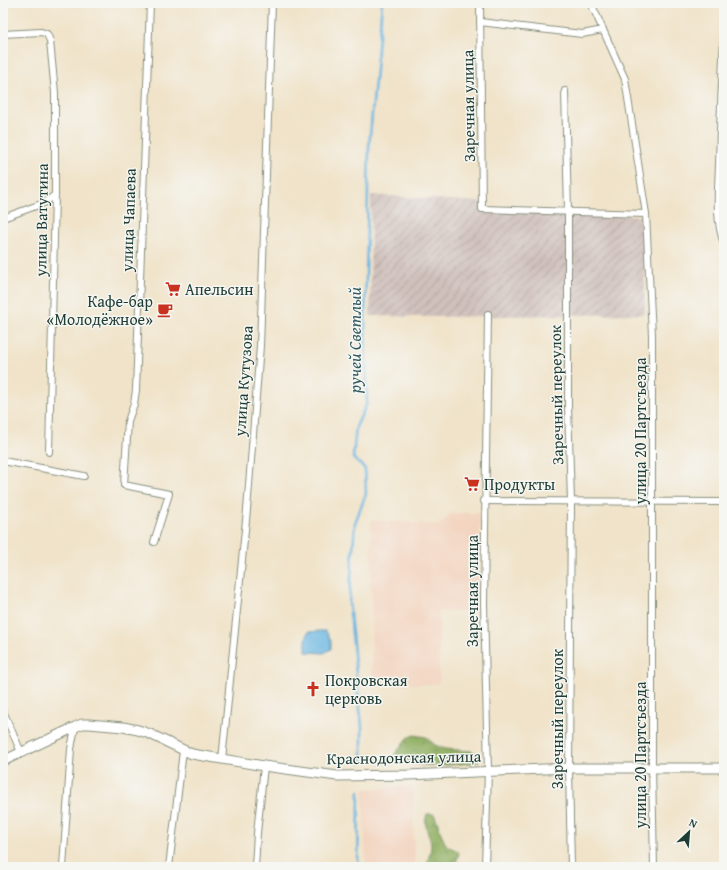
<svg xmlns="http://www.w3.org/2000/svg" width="727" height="870" viewBox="0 0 727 870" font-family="'Gentium Book Plus',serif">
<defs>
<pattern id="industrial-furrows" width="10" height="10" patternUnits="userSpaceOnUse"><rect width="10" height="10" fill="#cfc0bb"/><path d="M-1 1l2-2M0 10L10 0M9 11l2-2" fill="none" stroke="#a79d99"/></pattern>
<pattern id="forest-crowns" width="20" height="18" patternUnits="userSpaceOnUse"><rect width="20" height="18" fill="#90af62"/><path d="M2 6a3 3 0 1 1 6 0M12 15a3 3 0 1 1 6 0" fill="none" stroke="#759052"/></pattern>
</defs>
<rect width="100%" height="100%" fill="#f6f6f2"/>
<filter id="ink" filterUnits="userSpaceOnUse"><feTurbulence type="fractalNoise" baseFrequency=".025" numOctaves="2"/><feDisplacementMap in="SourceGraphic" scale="8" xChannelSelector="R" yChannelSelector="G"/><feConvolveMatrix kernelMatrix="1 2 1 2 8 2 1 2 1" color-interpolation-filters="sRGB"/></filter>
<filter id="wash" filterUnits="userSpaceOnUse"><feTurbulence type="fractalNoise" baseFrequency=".012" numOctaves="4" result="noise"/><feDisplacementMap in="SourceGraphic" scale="16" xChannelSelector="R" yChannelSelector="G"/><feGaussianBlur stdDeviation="0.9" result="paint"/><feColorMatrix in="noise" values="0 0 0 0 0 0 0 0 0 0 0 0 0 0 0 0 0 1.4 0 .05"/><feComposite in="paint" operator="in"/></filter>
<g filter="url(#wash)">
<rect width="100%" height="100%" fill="#f0e3c9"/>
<!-- built -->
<g fill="#f3d4bf">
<polygon points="452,513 480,513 479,612 439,612 439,684 372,684 371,520 439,525"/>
<polygon points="412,786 415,867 366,867 363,789"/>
</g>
<!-- industrial -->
<polygon fill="url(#industrial-furrows)" points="371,195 482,202 482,209 644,216 645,314 436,317 370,316"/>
<!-- forest -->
<g fill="url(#forest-crowns)" stroke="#58764b">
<path d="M414 735 426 737 435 745 445 749 471 751 479 754 478 762C458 765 409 769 392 758L407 738Z"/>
<path d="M427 814H434C438 822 442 839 446 844 449 849 456 848 459 853L455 867H427C427 861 430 855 431 848 432 837 422 828 427 814Z"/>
</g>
<!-- water -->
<polygon fill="#69b5e2" stroke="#44798b" points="320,631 326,631 331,641 331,649 324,653 306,652 306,639 308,632"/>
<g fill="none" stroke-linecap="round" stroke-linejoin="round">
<!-- stream -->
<g stroke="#69b5e2" stroke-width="2.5">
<polyline points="362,763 362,726 357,684 349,603 355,523 366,494 365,469 353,458 356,427 367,403 365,320 369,147 382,3"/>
<polyline points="358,867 359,791"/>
</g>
</g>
</g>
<g filter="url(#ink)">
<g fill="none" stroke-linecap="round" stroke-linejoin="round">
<defs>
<g id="street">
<polyline points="150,3 136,390 134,404 128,421 124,485 169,494 154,542"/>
<polyline points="480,3 482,209 646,214"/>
<polyline points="591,3 625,79 646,214 652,335 652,768 654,867"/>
<polyline points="480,22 582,34 603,30"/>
<polyline points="3,34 41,32 47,34 50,41 55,93 55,195 49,452"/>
<path d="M724 37C722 80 720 123 719 165 718 191 715 219 724 244"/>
<polyline points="565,91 568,211 568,406 571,501 569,768 571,867"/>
<polyline points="3,218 44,203 55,195"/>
<polyline points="3,461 84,476"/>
<polyline points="484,501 724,502"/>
<polyline points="3,711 21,752"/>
<polyline points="222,760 247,510 260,346 272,3"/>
<polyline points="63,867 71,749 75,727"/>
<polyline points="169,867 183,751"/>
<polyline points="255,867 257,833 264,766"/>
<polyline points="485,867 488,771 484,603 488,314"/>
</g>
<polyline id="secondary" points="3,761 75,727 82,724 89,724 123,727 138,730 150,734 192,754 264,766 337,776 408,775 569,768 724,768"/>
</defs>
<!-- street casing -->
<use href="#street" stroke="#88907e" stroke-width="8"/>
<!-- secondary casing -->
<use href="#secondary" stroke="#88907e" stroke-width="11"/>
<!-- street -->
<use href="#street" stroke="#fff" stroke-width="6"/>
<!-- secondary -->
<use href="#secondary" stroke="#fff" stroke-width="9"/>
</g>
</g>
<!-- icons -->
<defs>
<symbol id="supermarket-bare" viewBox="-9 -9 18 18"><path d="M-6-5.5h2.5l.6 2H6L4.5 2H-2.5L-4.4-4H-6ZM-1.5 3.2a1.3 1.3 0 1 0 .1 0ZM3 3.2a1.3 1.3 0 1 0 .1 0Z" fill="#c8321e" stroke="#f6f6f2" stroke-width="2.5" paint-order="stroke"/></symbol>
<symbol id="cafe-bare" viewBox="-9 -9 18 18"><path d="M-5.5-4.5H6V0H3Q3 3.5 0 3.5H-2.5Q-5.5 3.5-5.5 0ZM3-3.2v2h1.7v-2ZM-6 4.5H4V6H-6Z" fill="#c8321e" stroke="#f6f6f2" stroke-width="2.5" paint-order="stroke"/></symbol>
<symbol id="church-bare" viewBox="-9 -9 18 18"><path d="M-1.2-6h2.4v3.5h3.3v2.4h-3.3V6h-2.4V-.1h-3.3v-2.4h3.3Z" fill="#c8321e" stroke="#f6f6f2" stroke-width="2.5" paint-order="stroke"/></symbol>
</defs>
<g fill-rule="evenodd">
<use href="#supermarket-bare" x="162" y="278" width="22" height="22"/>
<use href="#cafe-bare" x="154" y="299" width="22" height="22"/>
<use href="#supermarket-bare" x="461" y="473" width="22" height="22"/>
<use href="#church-bare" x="302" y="678" width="22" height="22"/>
</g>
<g text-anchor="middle" stroke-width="3" stroke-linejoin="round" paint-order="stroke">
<!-- street labels -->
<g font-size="16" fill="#1f3d34" stroke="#f6f6f2">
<text transform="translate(468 106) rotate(-91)" y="6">Заречная улица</text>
<text transform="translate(41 220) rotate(-89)" y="6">улица Ватутина</text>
<text transform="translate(128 220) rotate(-88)" y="6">улица Чапаева</text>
<text transform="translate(243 381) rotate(-86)" y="6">улица Кутузова</text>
<text transform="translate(556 395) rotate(-91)" y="6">Заречный переулок</text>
<text transform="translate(640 431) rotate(-90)" y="6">улица 20 Партсъезда</text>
<text transform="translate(472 591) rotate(-90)" y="6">Заречная улица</text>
<text transform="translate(557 719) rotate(-90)" y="6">Заречный переулок</text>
<text transform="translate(640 755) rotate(-90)" y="6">улица 20 Партсъезда</text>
<text transform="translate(404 757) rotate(-1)" y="6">Краснодонская улица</text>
</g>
<!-- poi labels -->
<g font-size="16" fill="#1f3d34" stroke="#f6f6f2" text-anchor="start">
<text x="185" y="295">Апельсин</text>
<text x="153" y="307" text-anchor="end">Кафе-бар<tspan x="153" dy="18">«Молодёжное»</tspan></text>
<text x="484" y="490">Продукты</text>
<text x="325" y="686">Покровская<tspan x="325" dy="18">церковь</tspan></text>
</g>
<!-- water labels -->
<g font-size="17" font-style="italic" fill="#325b60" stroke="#f6f6f2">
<text transform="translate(355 340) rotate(-90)" y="6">ручей Светлый</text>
</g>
</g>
<!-- margin -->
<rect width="727" height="870" fill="none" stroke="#f6f6f2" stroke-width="16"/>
<!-- north arrow -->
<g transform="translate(689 832) rotate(26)" stroke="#f6f6f2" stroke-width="3" paint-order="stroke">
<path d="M0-3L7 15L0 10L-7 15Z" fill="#1f3d34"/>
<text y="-6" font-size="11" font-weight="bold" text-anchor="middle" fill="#1f3d34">N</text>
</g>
</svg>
